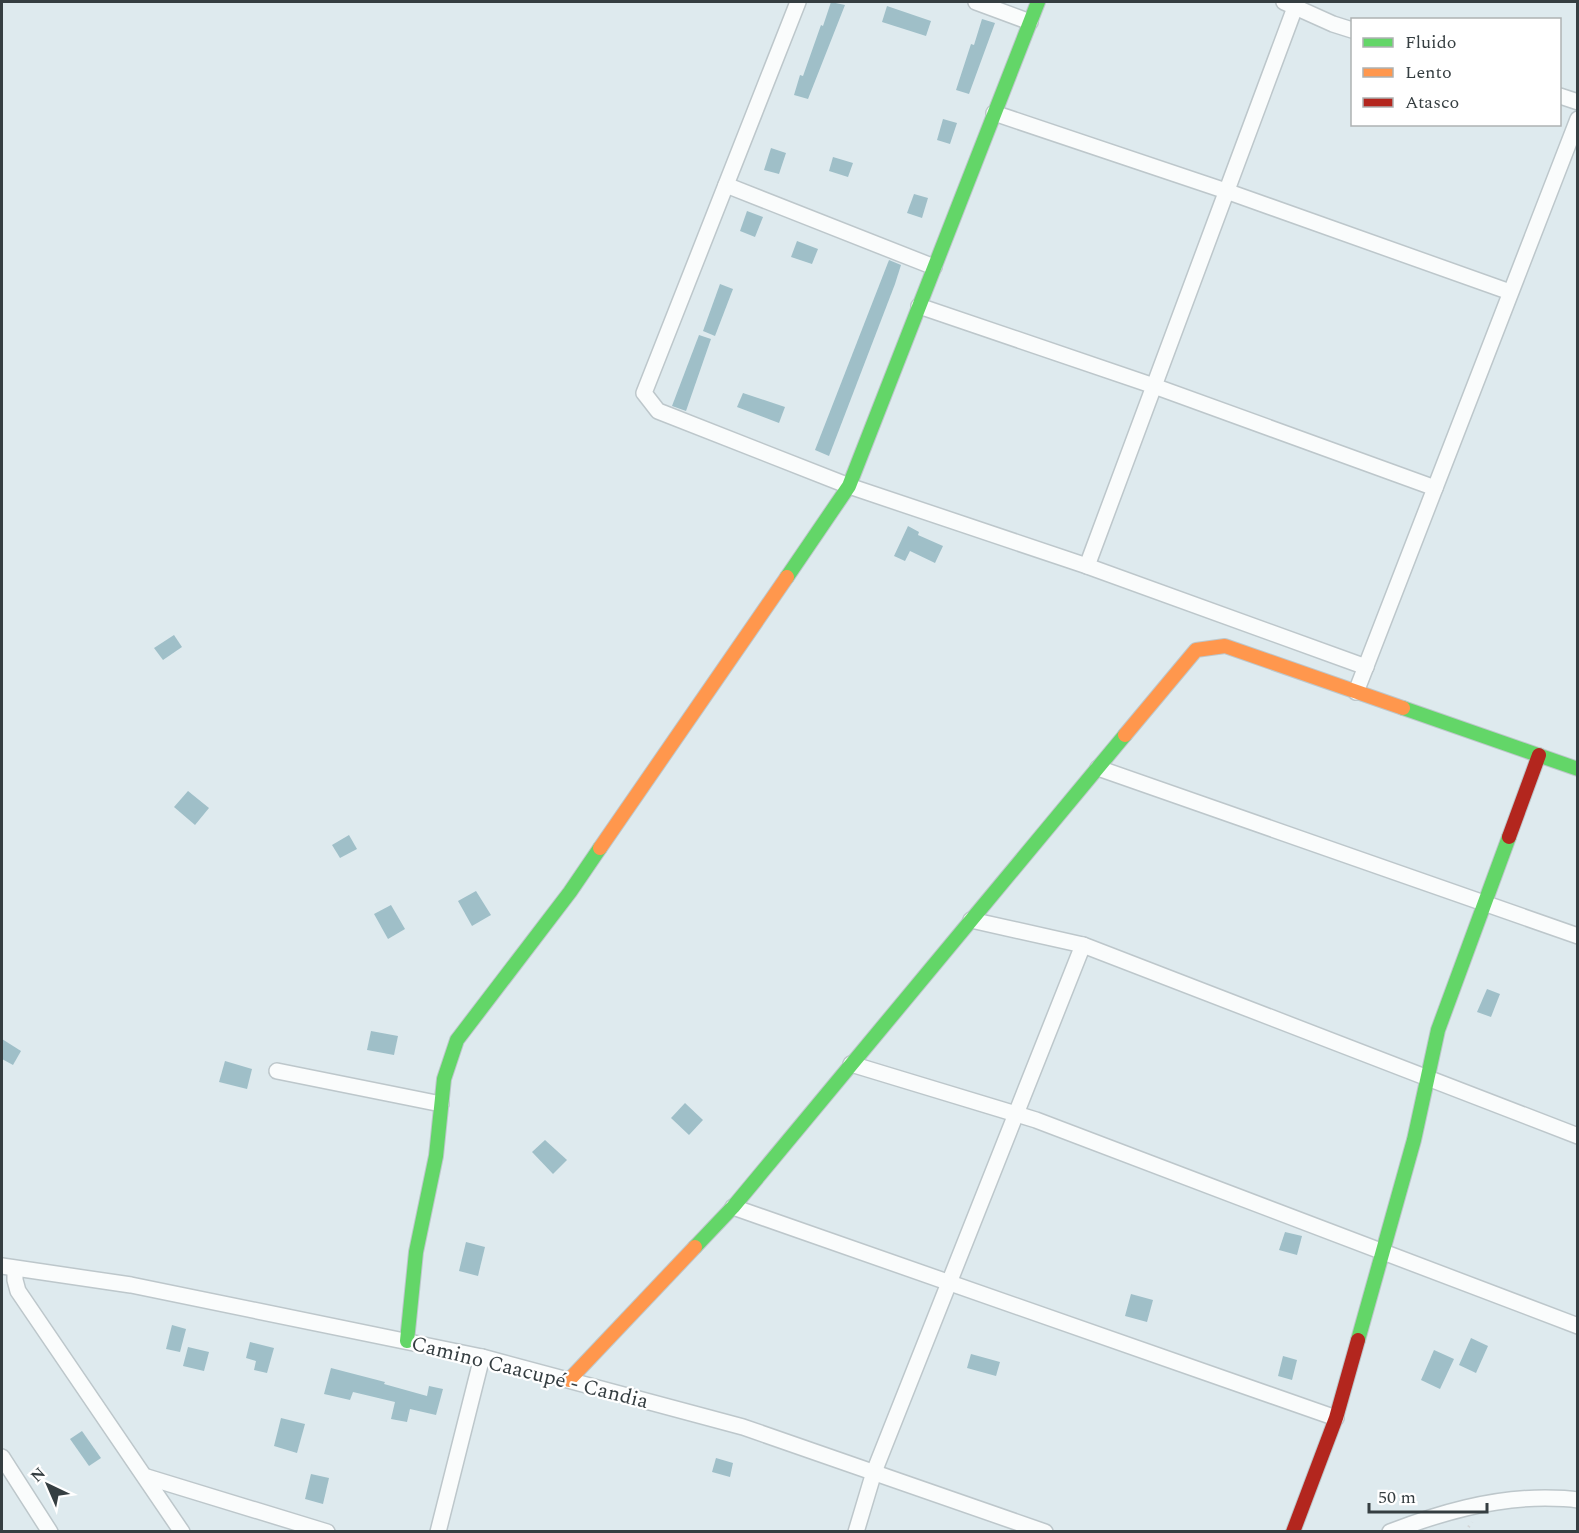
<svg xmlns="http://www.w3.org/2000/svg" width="1579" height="1533" viewBox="0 0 1579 1533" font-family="Spectral,serif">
<rect width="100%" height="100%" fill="#deeaee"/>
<!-- building -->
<g fill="#9fbfc8">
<polygon points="831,2 845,5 808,99 794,95 800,75 803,76 821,25 823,26"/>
<polygon points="887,6 931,21 926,36 882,22"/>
<polygon points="982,19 995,23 969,94 956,90 971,44 974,45"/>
<polygon points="943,119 957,123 950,144 937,140"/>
<polygon points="771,148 786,153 779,174 764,170"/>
<polygon points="833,157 853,163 848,177 829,171"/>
<polygon points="914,194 928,198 922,218 907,213"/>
<polygon points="747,211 763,217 755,237 740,231"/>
<polygon points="797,241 818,249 812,264 791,257"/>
<polygon points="889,260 901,265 895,284 829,456 815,450"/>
<polygon points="720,284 733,289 715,336 703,331"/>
<polygon points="699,335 711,339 686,411 672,406"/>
<polygon points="743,393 785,407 779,423 737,407"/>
<polygon points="908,526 919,532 918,535 943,546 935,563 910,551 905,561 894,556"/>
<polygon points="174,635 182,647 163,660 154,648"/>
<polygon points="188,791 209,808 195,825 174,807"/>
<polygon points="349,835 357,849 340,858 332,845"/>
<polygon points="476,891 491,915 472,926 458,901"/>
<polygon points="391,905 405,929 388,939 374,914"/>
<polygon points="1487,989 1500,994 1491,1017 1477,1012"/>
<polygon points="371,1031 398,1036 394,1055 367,1050"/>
<polygon points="2,1039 21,1051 13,1065 2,1059"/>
<polygon points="225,1061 252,1069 247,1089 219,1082"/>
<polygon points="685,1103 703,1120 689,1135 671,1118"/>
<polygon points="545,1140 567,1160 553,1174 532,1152"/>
<polygon points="1285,1232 1302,1236 1297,1255 1279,1250"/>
<polygon points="466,1242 485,1247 478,1276 459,1271"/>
<polygon points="1131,1294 1153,1300 1147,1322 1125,1316"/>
<polygon points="172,1325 186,1329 180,1352 166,1349"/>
<polygon points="1471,1338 1488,1346 1476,1373 1459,1365"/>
<polygon points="250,1342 274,1348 267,1373 254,1370 256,1361 246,1358"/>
<polygon points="188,1347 209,1352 204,1371 183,1366"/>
<polygon points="1434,1350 1454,1359 1440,1389 1421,1380"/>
<polygon points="971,1354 1000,1362 996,1376 967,1368"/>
<polygon points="1283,1356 1297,1360 1292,1380 1278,1376"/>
<polygon points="331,1368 385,1382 384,1384 427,1396 429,1386 443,1389 436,1415 410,1409 407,1422 391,1419 395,1402 353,1392 350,1400 324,1394"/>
<polygon points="281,1418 305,1424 297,1453 274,1446"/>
<polygon points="82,1431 101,1458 89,1466 70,1439"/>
<polygon points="716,1458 733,1463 730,1477 712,1472"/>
<polygon points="311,1474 329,1478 323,1504 305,1499"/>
</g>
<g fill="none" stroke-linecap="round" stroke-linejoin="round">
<defs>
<g id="street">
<polyline points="798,2 644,393 658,411 849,486 1087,566 1366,667"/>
<polyline points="976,2 1030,22"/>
<polyline points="1284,2 1333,24 1352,30"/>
<polyline points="1560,96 1578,102"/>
<polyline points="994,113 1226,191 1510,292"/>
<polyline points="726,185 934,267"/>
<polyline points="919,306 1154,386 1435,488"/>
<polyline points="1087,566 1297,2"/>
<polyline points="1356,692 1578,119"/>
<polyline points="1098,768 1578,936"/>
<polyline points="971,920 1083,945 1578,1136"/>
<polyline points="851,1064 1036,1120 1578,1326"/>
<polyline points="277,1071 441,1104"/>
<polyline points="733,1207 1336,1418"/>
<polyline points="2,1266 131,1285 482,1357 743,1427 1045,1532"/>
<polyline points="15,1269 15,1280 18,1291 182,1532"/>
<polyline points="2,1457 50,1532"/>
<polyline points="147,1477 327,1532"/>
<polyline points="438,1532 482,1357"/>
<polyline points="856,1532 874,1472 1083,945"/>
<path d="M1390 1532C1440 1513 1491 1498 1545 1498 1556 1498 1567 1498 1578 1500"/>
</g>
<g id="fast">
<polyline points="787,577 849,486 1038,2"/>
<polyline points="1403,708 1578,769"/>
<polyline points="695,1247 733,1207 1125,735"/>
<polyline points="1358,1340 1414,1140 1438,1030 1509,837"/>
<polyline points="407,1341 416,1252 436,1156 444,1079 457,1040 570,892 600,848"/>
</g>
<g id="slow">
<polyline points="1125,735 1196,650 1225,646 1403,708"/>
<polyline points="600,848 787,577"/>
<polyline points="569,1380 695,1247"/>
</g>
<g id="jam">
<polyline points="1509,837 1539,755"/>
<polyline points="1293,1532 1336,1418 1358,1340"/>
</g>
</defs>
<!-- street casing -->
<use href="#street" stroke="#bdc7cb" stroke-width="18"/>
<!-- fast casing -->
<use href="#fast" stroke="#bdc7cb" stroke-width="16"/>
<!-- slow casing -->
<use href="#slow" stroke="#bdc7cb" stroke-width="16"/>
<!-- jam casing -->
<use href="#jam" stroke="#bdc7cb" stroke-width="16"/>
<!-- path -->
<polyline stroke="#d3d6d7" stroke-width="3" stroke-dasharray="1.5 4.5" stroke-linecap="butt" points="1465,1532 1472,1522"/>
<!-- street -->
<use href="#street" stroke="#fafcfc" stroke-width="15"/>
<!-- fast -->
<use href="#fast" stroke="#63d668" stroke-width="14"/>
<!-- slow -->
<use href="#slow" stroke="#ff974d" stroke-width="14"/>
<!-- jam -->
<use href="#jam" stroke="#b3261e" stroke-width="14"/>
</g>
<g text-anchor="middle" stroke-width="4.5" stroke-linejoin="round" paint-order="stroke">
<!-- street labels -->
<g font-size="21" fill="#353e41" stroke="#fff">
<text transform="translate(530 1372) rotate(14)" y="7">Camino Caacupé - Candia</text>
</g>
</g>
<!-- border -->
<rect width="1579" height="1533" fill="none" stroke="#353e41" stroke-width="6"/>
<!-- legend -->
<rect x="1351" y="18" width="210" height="108" fill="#ffffff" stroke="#aeb2b3" stroke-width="1.5"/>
<rect x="1363" y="38" width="30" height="9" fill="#63d668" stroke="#aeb2b3" stroke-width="1.5"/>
<text x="1405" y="48" font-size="18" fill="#353e41">Fluido</text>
<rect x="1363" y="68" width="30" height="9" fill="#ff974d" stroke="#aeb2b3" stroke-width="1.5"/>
<text x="1405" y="78" font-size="18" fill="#353e41">Lento</text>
<rect x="1363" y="98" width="30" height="9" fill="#b3261e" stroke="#aeb2b3" stroke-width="1.5"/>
<text x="1405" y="108" font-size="18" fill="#353e41">Atasco</text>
<!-- north arrow -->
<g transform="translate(48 1485) rotate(316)" stroke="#ffffff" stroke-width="4.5" paint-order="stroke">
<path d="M0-4.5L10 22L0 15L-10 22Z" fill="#353e41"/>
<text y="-9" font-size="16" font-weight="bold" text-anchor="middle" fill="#353e41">N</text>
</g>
<!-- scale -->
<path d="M1369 1503v9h118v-9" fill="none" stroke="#353e41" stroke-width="3"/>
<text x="1378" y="1503" font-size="18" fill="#353e41" stroke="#ffffff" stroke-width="4.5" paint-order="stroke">50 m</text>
</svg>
